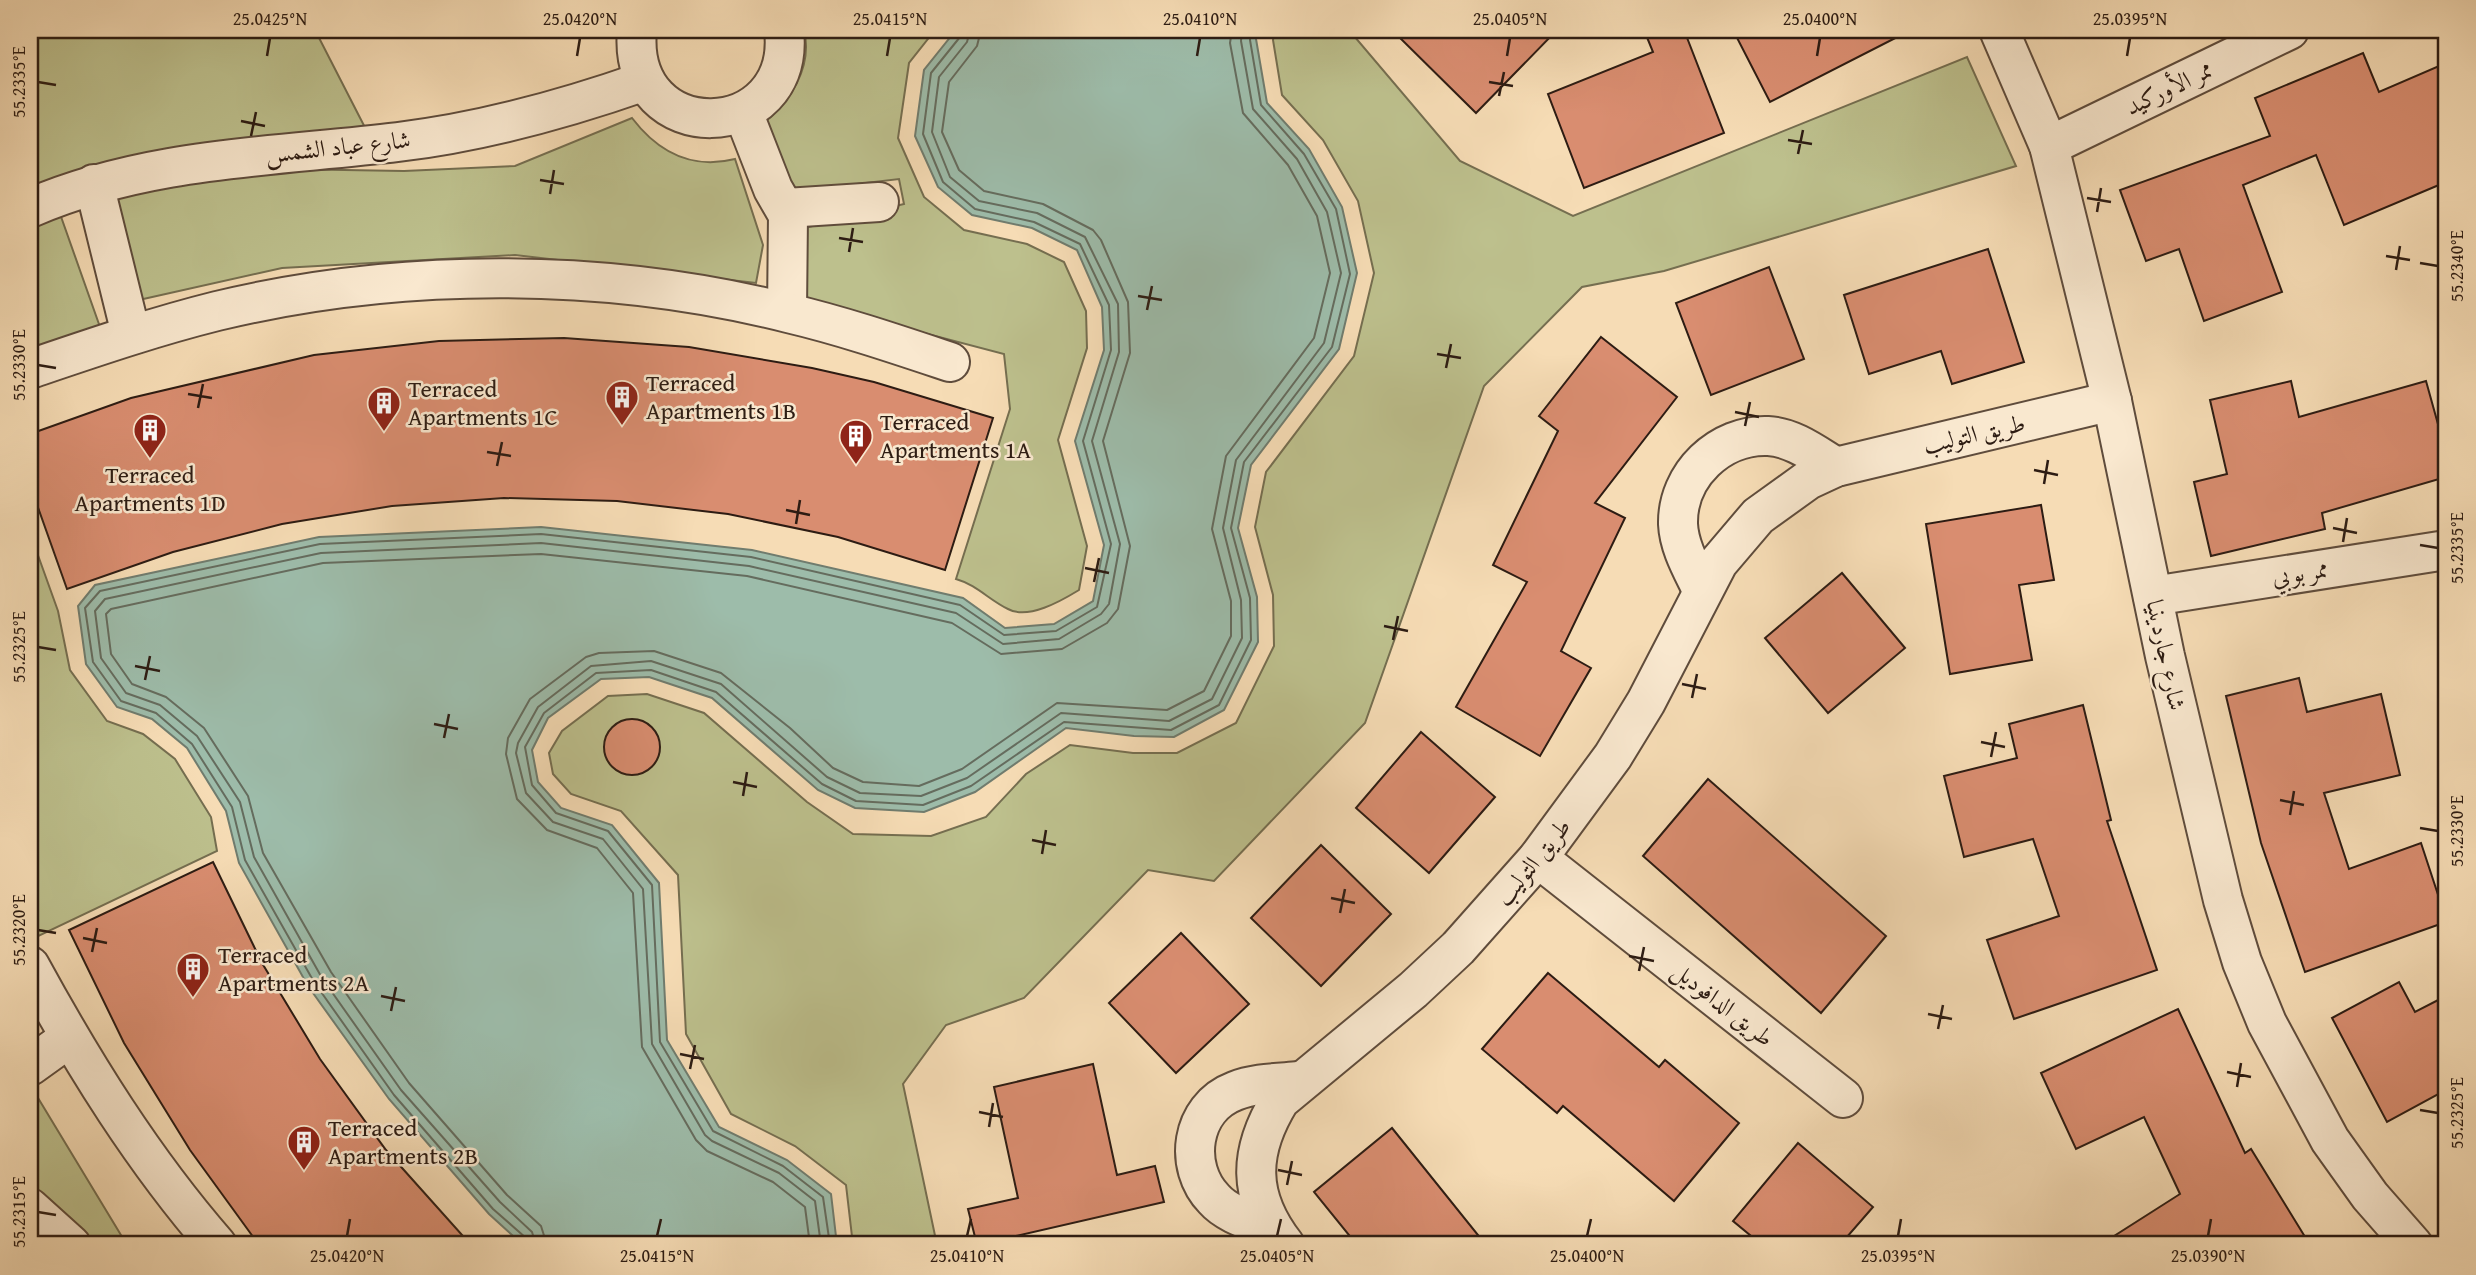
<svg xmlns="http://www.w3.org/2000/svg" width="2476" height="1275" viewBox="0 0 2476 1275" font-family="'Gentium Book Plus',Amiri,serif">
<rect width="100%" height="100%" fill="#f6dcb5"/>
<filter id="stains"><feTurbulence type="fractalNoise" baseFrequency=".00286" numOctaves="4"/><feColorMatrix values="0 0 0 0 .2 0 0 0 0 .09 0 0 0 0 .02 0 0 0 .5 -.17"/></filter>
<radialGradient id="worn" r=".72"><stop offset=".6" stop-color="#630" stop-opacity="0"/><stop offset="1" stop-color="#630" stop-opacity=".3"/></radialGradient>
<!-- green -->
<g fill="#bdc08d" stroke="#756e50" stroke-width="2">
<polygon points="40,30 315,30 376,149 30,197 30,36"/>
<path d="M804 30H935L909 63 898 138 924 197 964 230 1027 244 1064 262 1086 311 1087 348 1058 440 1087 546 1079 590C1061 601 1028 620 1008 609 989 600 977 585 956 579L1010 409 1004 354 802 301 800 229 904 204 899 179 788 192 762 124C790 103 813 67 804 30Z"/>
<polygon points="1275,30 1349,30 1460,161 1573,216 1967,57 2016,166 1664,271 1582,287 1484,386 1365,723 1214,881 1148,870 1024,998 946,1025 903,1084 937,1245 853,1245 846,1185 795,1146 731,1114 686,1034 678,875 621,811 571,794 553,774 549,753 562,731 608,696 647,694 704,713 807,802 853,834 931,836 986,817 1026,774 1070,745 1133,753 1177,753 1236,723 1274,646 1273,595 1255,527 1266,472 1354,356 1374,273 1358,201 1323,140 1282,95 1273,40"/>
<path d="M632 118C658 152 691 170 735 159L763 245 756 283 515 255 282 268 121 304 115 191 221 168 404 171 515 166Z"/>
<polygon points="59,211 106,344 30,362 30,221"/>
<polygon points="30,533 58,611 70,670 107,721 143,734 175,759 211,817 217,851 30,940"/>
<polygon points="32,1088 127,1245 79,1245 30,1198 30,1089"/>
</g>
<!-- water -->
<polygon fill="#9dbcaa" stroke="#707c6e" stroke-width="2" points="956,30 1258,30 1256,39 1267,103 1309,149 1342,207 1357,273 1339,349 1251,465 1238,528 1257,597 1258,642 1224,710 1174,737 1134,736 1066,728 975,792 924,812 855,808 818,790 712,698 649,677 601,679 548,718 532,750 538,782 561,808 612,825 659,883 667,1040 719,1127 787,1160 831,1194 837,1245 523,1245 489,1214 389,1099 308,986 239,863 226,811 187,748 152,719 117,707 86,664 78,606 95,585 319,537 541,527 752,550 963,598 1005,628 1054,624 1093,601 1104,545 1075,441 1104,350 1102,307 1077,250 1032,228 972,215 938,187 915,136 924,70"/>
<g fill="none" stroke-linecap="round" stroke-linejoin="round">
<!-- shore -->
<g stroke="#656c5e" stroke-width="2">
<polyline points="527,1245 526,1238 493,1209 394,1095 314,982 245,860 232,807 192,744 156,713 121,701 93,662 85,608 100,591 320,544 541,534 751,557 960,605 1004,635 1056,631 1097,607 1111,544 1083,441 1111,350 1109,305 1080,244 1034,222 975,209 943,182 923,134 931,73 960,37 961,30"/>
<polyline points="536,1245 532,1232 500,1202 401,1090 322,978 254,857 240,802 197,736 160,705 126,693 101,658 95,611 105,599 321,553 541,543 749,566 956,613 1003,644 1059,639 1101,614 1109,604 1120,544 1092,441 1119,352 1118,304 1085,237 1037,213 979,201 950,177 932,132 939,77 967,42 970,30"/>
<polyline points="547,1245 541,1226 507,1195 409,1083 331,972 263,853 248,796 204,728 166,697 132,684 111,654 106,614 111,609 323,563 541,554 747,576 952,623 1001,654 1062,649 1107,623 1118,609 1130,546 1103,441 1130,353 1128,302 1101,240 1093,230 1043,204 984,191 959,170 942,132 949,82 977,46 981,30"/>
<polyline points="810,1245 805,1207 773,1182 707,1151 696,1140 642,1047 633,893 597,848 547,830 517,799 506,754 508,738 530,699 586,657 599,653 654,651 721,673 790,728 833,768 863,782 919,786 962,769 1057,703 1167,710 1204,691 1231,636 1231,601 1212,529 1226,456 1314,338 1330,273 1317,216 1288,165 1243,113 1230,43 1232,30"/>
<polyline points="821,1245 815,1201 779,1173 712,1141 705,1135 652,1044 643,889 603,839 553,822 526,793 516,753 518,743 538,707 591,666 651,661 721,684 827,777 860,793 921,796 967,778 1061,713 1169,721 1212,699 1242,638 1241,600 1223,528 1236,460 1324,343 1341,273 1327,212 1297,159 1253,109 1241,41 1242,30"/>
<polyline points="830,1245 823,1197 783,1166 713,1131 660,1042 652,885 608,831 556,813 532,785 525,747 544,713 596,673 651,670 716,692 822,784 856,801 923,805 971,786 1064,722 1171,730 1219,705 1251,640 1250,598 1231,528 1244,462 1332,347 1350,274 1336,209 1304,154 1261,105 1250,40 1251,30"/>
</g>
</g>
<!-- building -->
<g fill="#d98d70" stroke="#2d1c13" stroke-width="2">
<polygon points="1392,30 1557,30 1476,113"/>
<polygon points="1644,30 1684,30 1724,133 1584,188 1548,94 1653,52"/>
<polygon points="1733,30 1911,30 1770,102"/>
<polygon points="2363,53 2379,92 2446,63 2446,182 2344,225 2316,155 2243,185 2282,292 2204,321 2179,249 2146,261 2120,190 2270,136 2255,98"/>
<polygon points="1988,249 2024,362 1952,384 1941,351 1869,374 1844,295"/>
<polygon points="1769,267 1804,359 1711,395 1676,303"/>
<polygon points="1601,337 1677,397 1595,503 1625,518 1561,651 1591,668 1540,756 1456,707 1527,582 1493,565 1558,431 1539,416"/>
<polygon points="564,338 689,347 812,368 874,382 993,418 945,570 838,537 728,514 617,501 504,498 392,506 282,524 173,552 67,589 30,485 30,434 131,398 314,355 439,341"/>
<polygon points="2291,381 2299,417 2426,381 2446,453 2446,477 2322,513 2325,529 2211,556 2194,482 2227,474 2210,400"/>
<polygon points="2041,505 2054,580 2019,585 2032,660 1950,674 1926,524"/>
<polygon points="1842,573 1905,648 1828,713 1765,638"/>
<polygon points="2299,678 2307,712 2381,694 2400,775 2324,793 2349,869 2421,843 2446,919 2446,922 2305,972 2261,843 2226,696"/>
<polygon points="2083,705 2111,820 2107,821 2157,970 2014,1019 1987,940 2059,916 2033,839 1964,857 1944,776 2017,758 2009,724"/>
<circle cx="632" cy="747" r="28"/>
<polygon points="1421,732 1495,797 1429,873 1356,808"/>
<polygon points="1708,779 1886,936 1821,1013 1643,856"/>
<polygon points="1321,845 1391,914 1321,986 1251,918"/>
<polygon points="213,862 262,963 320,1059 386,1150 471,1245 259,1245 190,1150 124,1043 69,930"/>
<polygon points="1181,933 1249,1004 1176,1073 1109,1003"/>
<polygon points="1548,973 1659,1067 1665,1060 1739,1123 1674,1201 1563,1106 1557,1113 1482,1049"/>
<polygon points="2399,982 2415,1012 2446,996 2446,1090 2387,1122 2332,1018"/>
<polygon points="2178,1009 2245,1153 2251,1149 2310,1245 2100,1245 2180,1194 2144,1117 2076,1149 2041,1073"/>
<polygon points="1093,1064 1117,1175 1155,1166 1164,1202 977,1245 968,1209 1018,1198 994,1087"/>
<polygon points="1392,1128 1486,1245 1357,1245 1314,1192"/>
<polygon points="1798,1143 1873,1207 1840,1245 1762,1245 1733,1221"/>
</g>
<g fill="none" stroke-linecap="round" stroke-linejoin="round">
<defs>
<g id="minor">
<path d="M637 30C626 150 797 145 784 30"/>
<polyline points="1999,30 2049,146 2112,401 2165,656 2223,900 2242,962 2267,1023 2330,1140 2370,1196 2413,1245"/>
<polyline points="743,112 773,189 788,215 787,312"/>
<polyline points="2049,146 2289,30"/>
<polyline points="94,184 131,334"/>
<path d="M30 208C148 157 273 157 398 142 483 132 565 109 645 81"/>
<polyline points="786,208 879,202"/>
<path d="M30 369C92 348 153 327 217 311 400 267 605 267 788 313 843 326 896 344 950 362"/>
<path d="M1702 590C1692 569 1679 547 1678 524 1677 475 1720 434 1768 436 1793 437 1816 455 1836 467"/>
<polyline points="2153,596 2446,550"/>
<polyline points="1538,858 1843,1098"/>
<path d="M30 966C84 1065 143 1160 217 1245"/>
<polyline points="30,1066 69,1038"/>
<polyline points="30,1208 71,1245"/>
<path d="M1272 1229C1253 1221 1228 1215 1214 1199 1183 1167 1190 1108 1235 1091 1255 1083 1278 1083 1299 1081"/>
<path d="M1285 1245C1247 1196 1248 1152 1280 1100L1413 990 1458 948 1538 858 1613 756 1646 702 1718 563 1758 516 1808 480 1836 467 2112 401"/>
</g>
</defs>
<!-- minor casing -->
<use href="#minor" stroke="#5f4c3c" stroke-width="42"/>
<!-- minor -->
<use href="#minor" stroke="#f9e8cf" stroke-width="38"/>
</g>
<!-- ticks -->
<path fill="none" stroke="#2d1c13" stroke-width="2.5" d="M267 56 270 38M577 56 580 38M887 56 890 38M1197 56 1200 38M1507 56 1510 38M1817 56 1820 38M2127 56 2130 38M38 82 56 85M1489 82 1513 86M1499 96 1504 72M241 121 265 126M251 136 256 112M1788 140 1812 144M1798 154 1803 130M540 180 564 184M550 194 554 170M2087 198 2111 202M2097 212 2101 188M839 238 863 242M849 252 853 228M2386 256 2410 260M2420 263 2438 266M2396 270 2400 246M1138 296 1162 300M1147 310 1152 286M1437 354 1461 358M38 365 56 368M1446 368 1451 344M188 394 212 398M198 408 203 384M1735 412 1759 417M1745 426 1750 402M487 452 511 456M497 466 502 442M2034 470 2058 475M2044 484 2048 460M786 510 810 515M796 524 800 500M2333 528 2357 533M2343 542 2347 518M2420 545 2438 548M1085 568 1109 573M1094 582 1099 558M1384 626 1408 631M1393 640 1398 616M38 647 56 650M135 666 160 671M145 680 150 656M1682 684 1706 689M1692 698 1697 674M434 724 458 729M444 738 449 714M1981 742 2005 747M1991 757 1996 732M733 782 757 787M743 796 747 772M2280 800 2304 805M2290 815 2294 791M2420 828 2438 831M1032 840 1056 845M1042 854 1046 830M1331 898 1355 903M1340 913 1345 889M38 930 56 933M83 938 107 943M92 952 97 928M1629 956 1654 961M1639 971 1644 947M381 996 405 1001M391 1011 396 987M1928 1014 1952 1019M1938 1029 1943 1005M680 1054 704 1059M690 1069 695 1045M2227 1072 2251 1077M2237 1087 2241 1063M2420 1110 2438 1113M979 1112 1003 1117M989 1127 993 1103M1278 1170 1302 1175M1287 1185 1292 1161M38 1212 56 1215M347 1236 350 1219M657 1236 661 1219M967 1236 971 1219M1277 1236 1281 1219M1587 1236 1591 1219M1898 1236 1901 1219M2208 1236 2211 1219"/>
<!-- icons -->
<defs>
<symbol id="building-pin" viewBox="-11 -11 22 30"><path d="M0 17L-7.5 6A9.5 9.5 0 1 1 7.5 6Z" fill="#8f2418" stroke="#f9e8cf"/><path d="M-4-6H4V6H1V3H-1V6H-4ZM-2.5-4.3h1.7v1.8h-1.7ZM.8-4.3h1.7v1.8H.8ZM-2.5-1h1.7V.8h-1.7ZM.8-1h1.7V.8H.8Z" fill="#fff"/></symbol>
</defs>
<g fill-rule="evenodd">
<use href="#building-pin" x="603" y="378" width="38" height="52"/>
<use href="#building-pin" x="365" y="384" width="38" height="52"/>
<use href="#building-pin" x="131" y="411" width="38" height="52"/>
<use href="#building-pin" x="837" y="417" width="38" height="52"/>
<use href="#building-pin" x="174" y="950" width="38" height="52"/>
<use href="#building-pin" x="285" y="1123" width="38" height="52"/>
</g>
<g text-anchor="middle" stroke-width="5" stroke-linejoin="round" paint-order="stroke">
<!-- street labels -->
<g font-size="24" fill="#2d1c13" stroke="#f9e8cf">
<text transform="translate(2169 88) rotate(-26)" y="8">ممر الأوركيد</text>
<text transform="translate(338 147) rotate(-6)" y="8">شارع عباد الشمس</text>
<text transform="translate(1974 434) rotate(-13)" y="8">طريق التوليب</text>
<text transform="translate(2300 573) rotate(-9)" y="8">ممر بوبي</text>
<text transform="translate(2166 655) rotate(78)" y="8">شارع جاردينيا</text>
<text transform="translate(1533 862) rotate(-51)" y="8">طريق التوليب</text>
<text transform="translate(1723 1004) rotate(38)" y="8">طريق الدافوديل</text>
</g>
<!-- poi labels -->
<g font-size="24" fill="#2d1c13" stroke="#f9e8cf" text-anchor="start">
<text x="646" y="391">Terraced<tspan x="646" dy="28">Apartments 1B</tspan></text>
<text x="408" y="397">Terraced<tspan x="408" dy="28">Apartments 1C</tspan></text>
<text x="880" y="430">Terraced<tspan x="880" dy="28">Apartments 1A</tspan></text>
<text x="150" y="483" text-anchor="middle">Terraced<tspan x="150" dy="28">Apartments 1D</tspan></text>
<text x="218" y="963">Terraced<tspan x="218" dy="28">Apartments 2A</tspan></text>
<text x="328" y="1136">Terraced<tspan x="328" dy="28">Apartments 2B</tspan></text>
</g>
</g>
<!-- margin -->
<rect width="2476" height="1275" fill="none" stroke="#f6dcb5" stroke-width="77"/>
<rect x="38" y="38" width="2400" height="1198" fill="none" stroke="#2d1c13" stroke-width="2.5"/>
<g font-size="18" text-anchor="middle" fill="#2d1c13">
<text x="270" y="25">25.0425°N</text>
<text x="580" y="25">25.0420°N</text>
<text x="890" y="25">25.0415°N</text>
<text x="1200" y="25">25.0410°N</text>
<text x="1510" y="25">25.0405°N</text>
<text x="1820" y="25">25.0400°N</text>
<text x="2130" y="25">25.0395°N</text>
<text transform="translate(19 82) rotate(-90)" y="6">55.2335°E</text>
<text transform="translate(2457 266) rotate(-90)" y="6">55.2340°E</text>
<text transform="translate(19 365) rotate(-90)" y="6">55.2330°E</text>
<text transform="translate(2457 548) rotate(-90)" y="6">55.2335°E</text>
<text transform="translate(19 647) rotate(-90)" y="6">55.2325°E</text>
<text transform="translate(2457 831) rotate(-90)" y="6">55.2330°E</text>
<text transform="translate(19 930) rotate(-90)" y="6">55.2320°E</text>
<text transform="translate(2457 1113) rotate(-90)" y="6">55.2325°E</text>
<text transform="translate(19 1212) rotate(-90)" y="6">55.2315°E</text>
<text x="347" y="1262">25.0420°N</text>
<text x="657" y="1262">25.0415°N</text>
<text x="967" y="1262">25.0410°N</text>
<text x="1277" y="1262">25.0405°N</text>
<text x="1587" y="1262">25.0400°N</text>
<text x="1898" y="1262">25.0395°N</text>
<text x="2208" y="1262">25.0390°N</text>
</g>
<rect width="100%" height="100%" filter="url(#stains)"/>
<rect width="100%" height="100%" fill="url(#worn)"/>
</svg>
